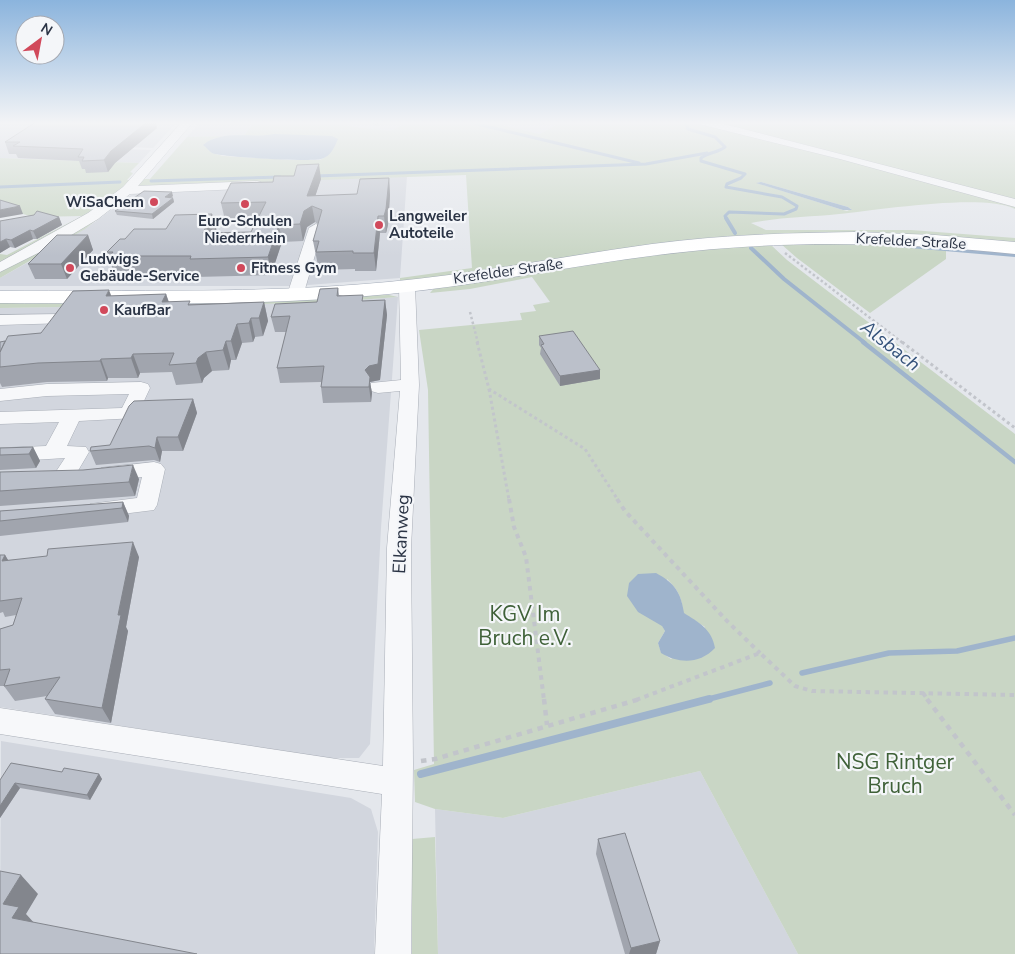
<svg xmlns="http://www.w3.org/2000/svg" width="1015" height="954" viewBox="0 0 1015 954" font-family="'Nunito Sans',sans-serif">
<rect width="100%" height="100%" fill="#e4e7ec"/>
<!-- built -->
<g fill="#d2d6de">
<polygon points="0,122 177,122 153,148 42,144 39,146 151,150 139,163 0,158"/>
<polygon points="200,122 254,122 244,136 187,137"/>
<polygon points="317,122 408,122 390,131"/>
<polygon points="489,122 561,122 540,134"/>
<polygon points="407,176 400,278 295,286 0,286 0,278 50,250 95,222 129,196 139,192 240,187 269,193 274,181"/>
<polygon points="398,297 381,528 370,744 359,758 329,758 0,707 0,308 317,303"/>
<polygon points="1,741 351,798 371,809 378,832 374,954 0,954"/>
<polygon points="700,771 798,954 438,954 435,809 503,818"/>
</g>
<!-- green -->
<g fill="#c9d6c5" fill-rule="evenodd">
<path d="M254 122H317L390 131 408 122H489L540 134 561 122H697L807 149 1015 206V209C983 193 879 210 839 214 810 217 780 217 751 223L766 230H911L1015 238V243L826 234 400 282V278L472 268 466 175 141 186 85 229 0 278V271L141 179H150L187 137 226 136 212 139 208 149 212 153 223 156 291 160H320L327 156 309 135 244 136ZM761 182 848 207 851 209 847 211 843 210 757 183Z"/>
<polygon points="712,122 1015,122 1015,201"/>
<polygon points="0,158 139,163 130,172 133,173 127,180 132,180 86,218 0,265 0,254 7,255 82,216 33,217 0,207"/>
<polygon points="853,241 1015,252 1015,256 946,250 946,259 870,313 797,258 781,244"/>
<path d="M771 245 787 260 1015 434V954H798L700 771 503 818 435 809 415 802 414 770 434 764 428 390 419 330 522 320 520 313 536 311 533 305 550 302 532 277 470 289 430 293 436 286 676 250ZM667 579C678 590 682 597 683 613L705 627 671 659 661 652 658 643 665 631 662 625Z"/>
<path d="M389 295 398 297 317 303 0 308V302C36 306 71 300 106 299 201 299 294 298 389 295Z"/>
<polygon points="435,837 438,954 412,954 412,839"/>
</g>
<!-- water -->
<g fill="#9fb4cc">
<path d="M274 134 332 136 338 139C334 148 331 156 321 159 311 162 219 157 212 153 209 151 206 147 203 145 223 129 251 139 274 134Z"/>
<polygon points="761,182 848,207 852,210 843,210 756,183"/>
<path d="M656 573C675 583 681 593 684 613 698 622 712 629 715 648 700 664 679 664 661 653L658 643 665 631 662 626 638 612 627 596 629 583 638 574Z"/>
</g>
<g fill="none" stroke-linecap="round" stroke-linejoin="round">
<!-- stream-far4 -->
<g stroke="#9fb4cc" stroke-width="3">
<polyline points="469,122 639,163"/>
<path d="M685 122 688 129 715 137 725 147C717 153 709 152 701 158V161L745 174 741 178 727 184 726 187 782 197 797 206 796 209 784 214 729 212 725 216 727 220"/>
<polyline points="316,176 646,164 707,153"/>
<polyline points="151,181 280,177"/>
<polyline points="0,187 120,182"/>
</g>
<!-- stream-far3 -->
<g stroke="#9fb4cc" stroke-width="4">
<polyline points="726,218 735,233"/>
<polyline points="898,245 1015,255"/>
<polyline points="751,248 784,279 865,343"/>
</g>
<!-- stream-far2 -->
<polyline stroke="#9fb4cc" stroke-width="4.5" points="863,342 1015,462"/>
<!-- stream-far1 -->
<g stroke="#9fb4cc" stroke-width="5.5">
<polyline points="802,673 889,653 957,651 1015,638"/>
<polyline points="705,700 770,683"/>
</g>
<!-- stream -->
<polyline stroke="#9fb4cc" stroke-width="8" points="421,774 709,699"/>
<defs>
<g id="minor">
<polygon points="182,122 193,122 138,186 257,181 261,182 263,185 261,188 130,194 98,219 58,243 0,272 0,262 88,213 123,187"/>
<polygon points="698,122 716,122 1015,199 1015,207 840,159 699,124"/>
<polygon points="316,224 323,228 305,289 307,295 305,298 293,298 289,289 309,228"/>
<polygon points="407,281 412,283 415,286 419,385 411,548 413,764 411,954 375,954 382,794 0,734 0,708 383,766 387,548 400,391 378,393 371,391 369,387 371,383 401,380 399,286 402,283"/>
<polygon points="61,314 67,315 69,319 67,323 0,325 0,315"/>
<polygon points="141,382 148,384 150,388 136,418 79,421 67,446 86,447 89,452 72,481 64,483 56,481 53,476 65,458 0,462 0,448 46,446 59,422 0,424 0,412 122,408 129,394 47,396 0,401 0,389 47,384"/>
<polygon points="154,462 161,464 165,469 157,505 154,510 98,517 90,514 87,509 90,504 137,498 142,477 108,480 101,478 97,473 101,468"/>
</g>
<path id="major" d="M854 232 935 235 1015 242V254C908 243 800 240 693 251 591 261 491 284 389 294 260 307 130 303 0 303V291C129 290 259 294 388 282 476 274 564 256 652 244 719 235 786 233 854 232Z"/>
</defs>
<!-- minor casing -->
<use href="#minor" stroke="#a9aeb7" stroke-width="1"/>
<!-- major casing -->
<use href="#major" stroke="#a3abb8" stroke-width="1"/>
<!-- path-far3 -->
<g stroke="#c2c5cb" stroke-width="2.5" stroke-dasharray="2.5 2.5" stroke-linecap="butt">
<polyline points="785,253 903,343"/>
<polyline points="470,312 478,343"/>
</g>
<!-- path-far2 -->
<g stroke="#c2c5cb" stroke-width="3" stroke-dasharray="3 3" stroke-linecap="butt">
<polyline points="477,342 489,389 585,449 618,500"/>
<polyline points="902,342 1015,428"/>
<polyline points="489,389 509,500"/>
</g>
<!-- path-far1 -->
<g stroke="#c2c5cb" stroke-width="4" stroke-dasharray="4.5 4.5" stroke-linecap="butt">
<polyline points="509,499 514,527 526,557 544,700"/>
<polyline points="617,499 625,511 727,621 760,653"/>
<polyline points="923,693 928,700"/>
<polyline points="636,700 760,653 795,686 812,691 1015,695"/>
</g>
<!-- path -->
<g stroke="#c2c5cb" stroke-width="4.5" stroke-dasharray="5.5 5.5" stroke-linecap="butt">
<polyline points="544,699 547,725"/>
<polyline points="927,699 1015,815"/>
<polyline points="421,761 435,759 640,699"/>
</g>
<!-- minor -->
<use href="#minor" fill="#f7f8fa" fill-rule="evenodd"/>
<!-- major -->
<use href="#major" fill="#fff" fill-rule="evenodd"/>
</g>
<!-- wall -->
<g fill="#a1a5ae">
<polygon points="365,122 380,122 379,126"/>
<polygon points="529,122 548,122 543,125"/>
<polygon points="157,128 115,163 108,172 86,173 85,169 82,169 79,161 18,158 16,154 9,154 5,142"/>
<polygon points="389,178 390,195 388,225 386,233 380,233 376,271 355,271 355,269 319,270 313,241 318,224 315,222 307,227 303,241 282,242 271,275 195,277 194,274 116,274 115,270 113,270 107,252 125,239 217,231 216,233 251,232 257,219 225,220 221,203 321,179 315,196 357,194"/>
<polygon points="173,196 171,198 173,198 174,202 153,219 117,215 115,211"/>
<polygon points="59,217 62,225 37,239 33,239 15,248 10,247 0,253 0,221"/>
<polygon points="88,235 93,250 67,279 35,279 28,264"/>
<polygon points="338,288 339,295 364,301 385,300 387,315 380,380 370,382 372,393 371,402 323,403 321,387 321,382 280,383 277,368 286,332 275,332 271,317 317,302"/>
<polygon points="166,294 169,302 191,304 264,302 268,321 263,336 255,337 253,342 242,343 236,360 231,360 229,370 212,371 204,378 202,383 176,385 172,372 140,373 138,378 108,378 107,381 47,382 2,387 0,383 0,342 41,333 112,296"/>
<polygon points="539,336 600,370 600,379 560,386 540,354 541,348 539,345"/>
<polygon points="193,399 197,413 183,451 162,451 160,462 154,460 96,465 90,451 110,445"/>
<polygon points="33,447 40,461 36,468 0,470 0,448"/>
<polygon points="0,472 139,479 135,496 0,506"/>
<polygon points="123,502 129,516 128,522 0,536 0,511"/>
<polygon points="0,555 5,555 8,560 139,557 126,627 128,631 111,723 55,714 45,699 47,696 15,701 4,686 0,686 0,629 13,625 16,615 5,617 3,612 0,613"/>
<polygon points="62,772 99,774 102,779 90,800 20,788 0,818 0,780"/>
<polygon points="598,839 660,941 656,954 625,954 596,854"/>
</g>
<!-- shaded-wall -->
<g fill="#83868d">
<polygon points="146,122 156,122 157,128 115,163 108,172 104,160 111,151"/>
<polygon points="319,164 321,179 312,206 315,222 307,227 303,241 300,224 307,196"/>
<polygon points="389,178 390,195 388,225 386,233 384,216"/>
<polygon points="172,192 173,196 166,201 165,197"/>
<polygon points="173,198 174,202 153,219 152,214"/>
<polygon points="20,206 23,214 0,218 0,210"/>
<polygon points="212,214 217,231 207,251 203,233"/>
<polygon points="378,216 380,233 376,271 374,253"/>
<polygon points="59,217 62,225 37,239 33,231"/>
<polygon points="279,225 282,242 271,275 268,257"/>
<polygon points="30,230 33,239 15,248 11,240"/>
<polygon points="88,235 93,250 67,279 61,264"/>
<polygon points="6,239 10,247 0,253 0,242"/>
<polygon points="109,290 116,308 106,296"/>
<polygon points="166,294 172,313 162,302"/>
<polygon points="385,300 387,315 380,380 370,382 372,393 371,402 369,387 365,370"/>
<polygon points="264,302 268,321 263,336 259,318"/>
<polygon points="251,318 255,337 253,342 249,323"/>
<polygon points="237,324 242,343 236,360 231,341"/>
<polygon points="226,341 231,360 229,370 223,350"/>
<polygon points="206,352 212,371 204,378 202,383 196,363 198,358"/>
<polygon points="133,354 140,373 138,378 131,358"/>
<polygon points="101,359 108,378 107,381 100,361"/>
<polygon points="600,370 600,379 560,386 560,376"/>
<polygon points="193,399 197,413 183,451 178,437"/>
<polygon points="157,437 162,451 160,462 155,448"/>
<polygon points="33,447 40,461 36,468 29,454"/>
<polygon points="133,465 139,479 135,496 129,482"/>
<polygon points="123,502 129,516 128,522 122,508"/>
<polygon points="133,542 139,557 126,627 128,631 111,723 102,708 118,615"/>
<polygon points="5,555 14,570 2,561"/>
<polygon points="99,774 102,779 90,800 87,795"/>
<polygon points="15,783 20,788 0,818 0,806"/>
<polygon points="21,875 38,894 26,914 36,925 12,918 3,904"/>
<polygon points="660,941 656,954 629,954 631,948"/>
</g>
<!-- building -->
<g fill="#bbc0ca" stroke="#83868d">
<polygon points="36,122 147,122 111,151 104,160 82,161 84,157 78,157 83,149 13,146 20,142 5,142"/>
<polygon points="319,164 307,196 357,194 360,179 389,178 386,209 384,216 378,216 374,253 353,253 353,251 316,252 319,241 313,241 322,210 312,206 304,211 300,224 279,225 268,257 190,259 191,256 110,256 113,252 107,252 120,239 125,239 134,229 166,229 175,215 212,214 203,233 251,232 266,202 221,203 231,183 273,182 274,176 294,176 297,165"/>
<polygon points="144,191 172,192 165,197 173,198 152,214 115,211"/>
<polygon points="0,200 20,206 0,210"/>
<polygon points="37,211 59,217 33,231 30,230 11,240 6,239 0,242 0,221 34,215"/>
<polygon points="57,235 88,235 61,264 28,264"/>
<polygon points="338,288 337,296 363,295 362,301 385,300 378,364 369,366 365,370 370,377 369,387 321,387 324,366 277,368 290,316 271,317 275,304 317,302 320,289"/>
<polygon points="109,290 106,296 166,294 162,302 190,301 188,305 264,302 259,318 251,318 249,323 237,324 231,341 226,341 223,350 206,352 198,358 196,363 169,365 174,353 133,354 131,358 101,359 100,361 38,363 0,367 0,352 8,336 41,333 73,291"/>
<polygon points="573,331 600,370 560,376 541,345 544,344 539,336"/>
<polygon points="5,341 0,352 0,342"/>
<polygon points="193,399 178,437 157,437 155,448 149,446 90,451 91,447 110,445 129,406 134,401"/>
<polygon points="33,447 29,454 0,455 0,448"/>
<polygon points="133,465 129,482 0,491 0,472 83,470"/>
<polygon points="123,502 122,508 0,521 0,511"/>
<polygon points="133,542 118,615 121,615 102,708 45,699 60,677 4,686 10,669 0,670 0,629 13,625 22,598 0,601 0,555 5,555 2,561 47,556 48,549"/>
<polygon points="11,763 62,772 64,768 99,774 87,795 15,783 0,806 0,780"/>
<polygon points="625,833 660,941 631,948 598,839"/>
<polygon points="0,871 21,875 3,904 19,907 12,918 197,954 0,954"/>
</g>
<!-- sky -->
<linearGradient id="sky" x2="0" y2="1"><stop stop-color="#8bb4dd"/><stop offset="0.48" stop-color="#f3f4f6"/><stop offset="1" stop-color="#f3f4f6" stop-opacity="0"/></linearGradient>
<rect width="1015" height="256" fill="url(#sky)"/>
<!-- markers -->
<g fill="#d1495b" stroke="#f4f6f9" stroke-width="2">
<circle cx="154" cy="202" r="5"/>
<circle cx="245" cy="204" r="5"/>
<circle cx="379" cy="225" r="5"/>
<circle cx="70" cy="268" r="5"/>
<circle cx="241" cy="268" r="5"/>
<circle cx="104" cy="310" r="5"/>
</g>
<g text-anchor="middle" stroke-width="4.5" stroke-linejoin="round" paint-order="stroke">
<!-- far-poi labels -->
<g font-size="15" font-weight="bold" fill="#2b3445" stroke="#f4f6f9" text-anchor="start">
<text x="144" y="207" text-anchor="end">WiSaChem</text>
<text x="389" y="221">Langweiler<tspan x="389" dy="17">Autoteile</tspan></text>
<text x="245" y="226" text-anchor="middle">Euro-Schulen<tspan x="245" dy="17">Niederrhein</tspan></text>
<text x="80" y="264">Ludwigs<tspan x="80" dy="17">Gebäude-Service</tspan></text>
<text x="251" y="273">Fitness Gym</text>
<text x="114" y="315">KaufBar</text>
</g>
<!-- far-street labels -->
<g font-size="15" fill="#2b3445" stroke="#f4f6f9">
<text transform="translate(911 241) rotate(3)" y="5">Krefelder Straße</text>
<text transform="translate(508 271) rotate(-8)" y="5">Krefelder Straße</text>
</g>
<!-- street labels -->
<g font-size="18" fill="#2b3445" stroke="#f4f6f9">
<text transform="translate(401 534) rotate(-87)" y="6">Elkanweg</text>
</g>
<!-- water labels -->
<g font-size="19" font-style="italic" fill="#34527a" stroke="#f4f6f9">
<text transform="translate(891 345) rotate(38)" y="7">Alsbach</text>
</g>
<!-- near-park labels -->
<g font-size="21" fill="#3f6138" stroke="#f4f6f9">
<text x="525" y="621">KGV Im<tspan x="525" dy="24">Bruch e.V.</tspan></text>
<text x="895" y="769">NSG Rintger<tspan x="895" dy="24">Bruch</tspan></text>
</g>
</g>
<!-- north arrow -->
<g transform="translate(40 40) rotate(32)"><circle r="24" fill="#f4f6f9" stroke="#a4a8b1"/>
<path d="M0-4L9 19L0 12L-9 19Z" fill="#d1495b"/>
<text y="-8" font-size="14" font-weight="bold" text-anchor="middle" fill="#2b3445">N</text>
</g>
</svg>
